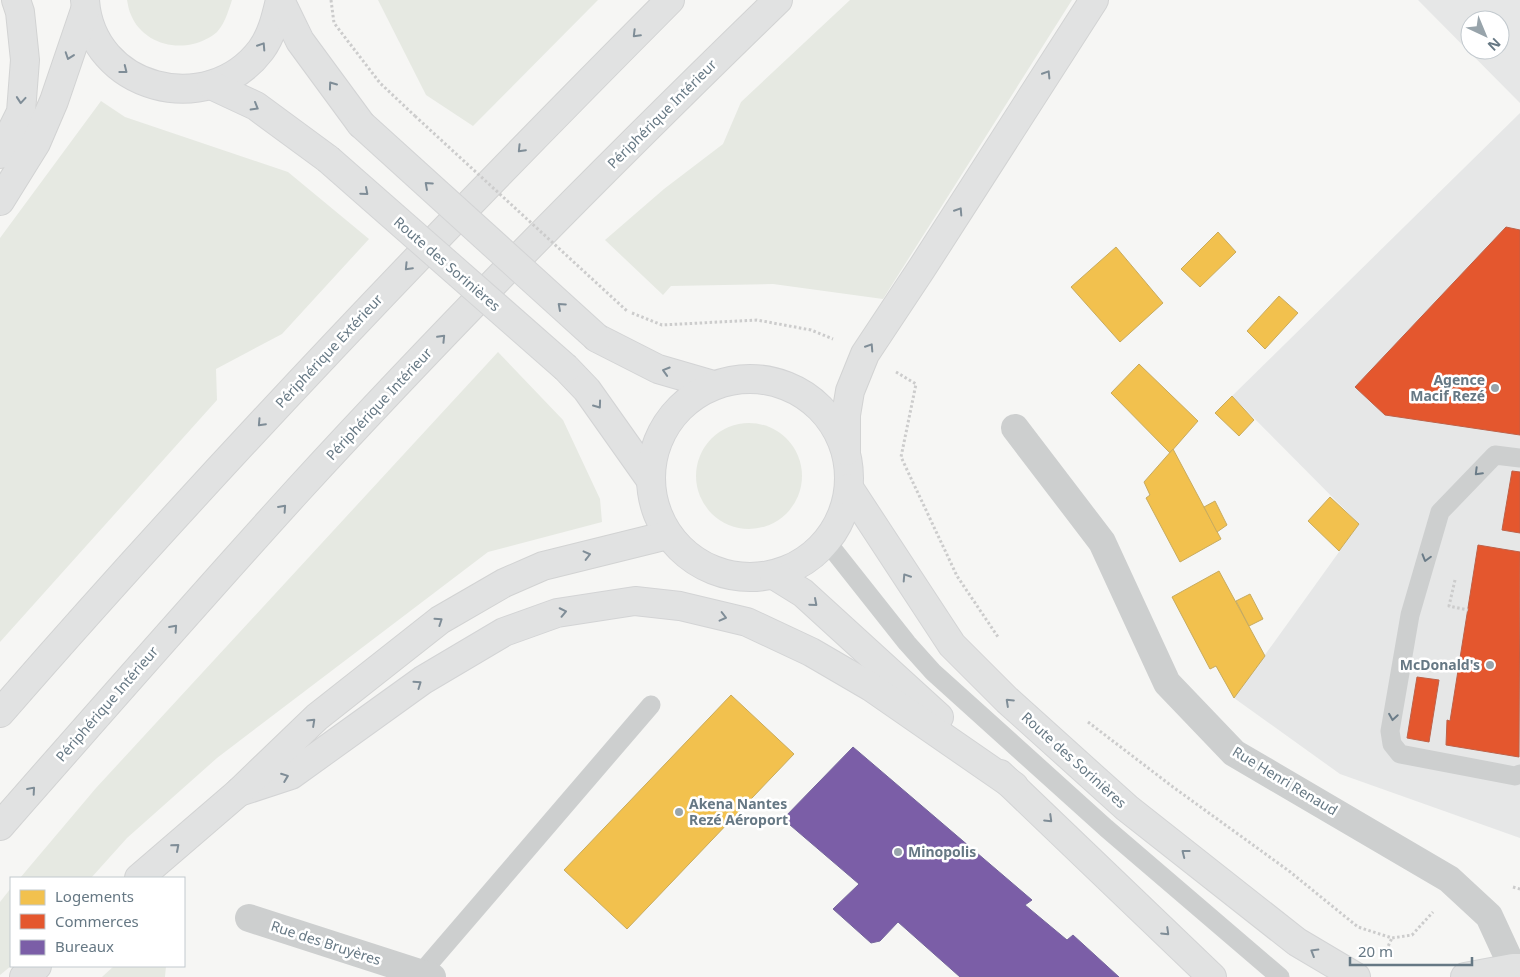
<svg xmlns="http://www.w3.org/2000/svg" width="1520" height="977" viewBox="0 0 1520 977" font-family="'Noto Sans',sans-serif">
<rect width="100%" height="100%" fill="#f6f6f4"/>
<!-- built -->
<g fill="#e6e7e7" fill-rule="evenodd">
<path d="M1418 0H1520V103ZM1470 20H1500V50H1470Z"/>
<polygon points="1520,113 1520,838 1340,774 1234,698 1359,524 1232,396"/>
</g>
<!-- green -->
<g fill="#e6e9e2">
<path d="M127 0H232C228 12 225 23 217 32 210 38 201 42 193 44 168 50 141 39 131 15 129 11 128 5 127 0Z"/>
<polygon points="378,0 598,0 473,126 426,95"/>
<polygon points="850,0 1072,0 883,299 773,284 671,286 663,295 605,240 664,189 723,144 741,102"/>
<polygon points="101,101 125,117 288,172 369,239 282,334 216,369 217,400 0,642 0,238"/>
<polygon points="498,352 563,420 600,499 602,522 488,552 217,758 127,838 91,878 20,878 96,788"/>
<circle cx="749" cy="476" r="53"/>
<polygon points="11,888 11,966 0,975 0,902"/>
<polygon points="114,966 166,966 165,977 102,977"/>
</g>
<!-- homes -->
<g fill="#f2c14e" stroke="#c8ab5e">
<polygon points="1218,232 1236,252 1200,287 1181,269"/>
<polygon points="1116,247 1163,303 1120,342 1071,287"/>
<polygon points="1279,296 1298,313 1265,349 1247,331"/>
<polygon points="1139,364 1198,421 1170,453 1111,393"/>
<polygon points="1232,396 1254,420 1239,436 1215,413"/>
<polygon points="1173,449 1221,539 1180,562 1146,498 1150,495 1144,482"/>
<polygon points="1330,497 1359,524 1339,551 1308,521"/>
<polygon points="1215,501 1227,525 1217,532 1204,507"/>
<polygon points="1219,571 1265,656 1234,698 1216,666 1210,669 1172,597"/>
<polygon points="1250,594 1263,619 1249,626 1236,601"/>
<polygon points="731,695 794,754 627,929 564,870"/>
</g>
<!-- shops -->
<g fill="#e4572e" stroke="#be6148">
<polygon points="1506,227 1520,230 1520,435 1385,415 1355,387"/>
<polygon points="1512,471 1520,472 1520,533 1502,530"/>
<polygon points="1478,545 1520,552 1519,757 1446,745 1447,720 1450,721"/>
<polygon points="1417,677 1439,680 1429,742 1407,738"/>
</g>
<!-- offices -->
<polygon fill="#7b5ea7" stroke="#75669c" points="853,747 1032,900 1025,905 1067,940 1073,935 1119,977 960,977 898,922 880,941 871,943 833,909 859,884 783,819"/>
<g fill="none" stroke-linecap="round" stroke-linejoin="round">
<defs>
<g id="secondary">
<path d="M85 0C91 90 208 120 261 50 272 35 276 17 280 0"/>
<polyline points="280,0 300,41 361,124"/>
<polyline points="211,85 256,106 328,159"/>
<polyline points="597,338 658,369 713,385"/>
<polyline points="566,368 587,390 650,479"/>
<circle cx="750" cy="478" r="99"/>
<polyline points="849,488 952,645 1007,700 1127,808 1297,942 1356,977"/>
<polyline points="774,575 803,593 939,717"/>
<polyline points="1000,774 1212,977"/>
<polyline points="239,792 291,775 423,680 504,632 557,613 635,601 680,606 747,622 811,652 871,687 1014,786"/>
<polyline points="1465,977 1513,968 1520,968"/>
</g>
<g id="highway">
<polyline points="0,154 21,112 25,60 20,12 16,0"/>
<polyline points="0,201 36,143 54,101 85,10"/>
<polyline points="846,451 846,415 850,391 865,354 922,268 1094,0"/>
<path d="M0 713C214 467 440 231 670 0"/>
<path d="M0 826C99 713 198 600 299 489 453 321 614 159 778 0"/>
<polyline points="139,878 239,792 317,717 440,620 504,583 543,566 668,535"/>
<polyline points="24,977 37,966"/>
</g>
</defs>
<!-- secondary casing -->
<use href="#secondary" stroke="#d3d4d5" stroke-width="30"/>
<!-- highway casing -->
<use href="#highway" stroke="#d2d3d3" stroke-width="30"/>
<!-- path -->
<g stroke="#ccc" stroke-width="3" stroke-dasharray="2.5 2.5" stroke-linecap="butt">
<polyline points="331,0 334,23 380,83 415,116"/>
<polyline points="632,313 662,325 757,320 811,330 833,339"/>
<polyline points="896,372 916,384 901,457 957,576 998,637"/>
<polyline points="1455,580 1449,606 1468,610"/>
<polyline points="1088,722 1173,787 1289,871 1358,927 1392,938 1412,935 1433,912"/>
<polyline points="1513,887 1520,889"/>
<polyline points="1384,955 1392,938"/>
</g>
<!-- lane -->
<g stroke="#cdcfcf" stroke-width="19">
<polyline points="1520,458 1495,455 1440,512 1410,615 1390,731 1392,744 1400,754 1515,776 1520,774"/>
<polyline points="827,542 907,643 933,672 1106,828 1280,977"/>
<polyline points="421,973 651,705"/>
</g>
<!-- street -->
<g stroke="#cdcfcf" stroke-width="28">
<polyline points="1015,428 1102,542 1167,683 1234,753 1449,879 1489,916 1513,968"/>
<polyline points="249,918 432,977"/>
</g>
<!-- secondary -->
<use href="#secondary" stroke="#e1e2e2" stroke-width="28"/>
<!-- highway -->
<use href="#highway" stroke="#e1e2e2" stroke-width="28"/>
<defs>
<g id="secondary-bridge">
<polyline points="361,124 597,338"/>
<polyline points="328,159 566,368"/>
</g>
</defs>
<!-- secondary-bridge casing -->
<use href="#secondary-bridge" stroke="#d3d4d5" stroke-width="30" stroke-linecap="butt"/>
<!-- path-bridge -->
<polyline stroke="#ccc" stroke-width="3" stroke-dasharray="2.5 2.5" stroke-linecap="butt" points="415,116 627,311"/>
<!-- secondary-bridge -->
<use href="#secondary-bridge" stroke="#e1e2e2" stroke-width="28"/>
</g>
<!-- one-way arrows -->
<defs><path id="oneway-chevron" d="M-2-3.5L2.5 0L-2 3.5" fill="none" stroke-width="1.6" stroke-linecap="round" stroke-linejoin="round" transform="scale(1.25)"/></defs>
<g stroke="#7f8d97">
<use href="#oneway-chevron" transform="translate(636 34) rotate(135)"/>
<use href="#oneway-chevron" transform="translate(262 46) rotate(-57)"/>
<use href="#oneway-chevron" transform="translate(69 56) rotate(109)"/>
<use href="#oneway-chevron" transform="translate(124 70) rotate(38)"/>
<use href="#oneway-chevron" transform="translate(1047 74) rotate(-58)"/>
<use href="#oneway-chevron" transform="translate(332 85) rotate(-126)"/>
<use href="#oneway-chevron" transform="translate(21 100) rotate(95)"/>
<use href="#oneway-chevron" transform="translate(255 107) rotate(30)"/>
<use href="#oneway-chevron" transform="translate(521 149) rotate(134)"/>
<use href="#oneway-chevron" transform="translate(428 185) rotate(-138)"/>
<use href="#oneway-chevron" transform="translate(365 192) rotate(41)"/>
<use href="#oneway-chevron" transform="translate(959 211) rotate(-57)"/>
<use href="#oneway-chevron" transform="translate(408 267) rotate(134)"/>
<use href="#oneway-chevron" transform="translate(561 306) rotate(-138)"/>
<use href="#oneway-chevron" transform="translate(442 338) rotate(-46)"/>
<use href="#oneway-chevron" transform="translate(870 347) rotate(-57)"/>
<use href="#oneway-chevron" transform="translate(666 371) rotate(-163)"/>
<use href="#oneway-chevron" transform="translate(598 405) rotate(54)"/>
<use href="#oneway-chevron" transform="translate(261 423) rotate(133)"/>
<use href="#oneway-chevron" transform="translate(283 508) rotate(-48)"/>
<use href="#oneway-chevron" transform="translate(587 555) rotate(-14)"/>
<use href="#oneway-chevron" transform="translate(906 577) rotate(-123)"/>
<use href="#oneway-chevron" transform="translate(814 603) rotate(41)"/>
<use href="#oneway-chevron" transform="translate(563 612) rotate(-12)"/>
<use href="#oneway-chevron" transform="translate(723 617) rotate(14)"/>
<use href="#oneway-chevron" transform="translate(439 621) rotate(-34)"/>
<use href="#oneway-chevron" transform="translate(174 628) rotate(-48)"/>
<use href="#oneway-chevron" transform="translate(418 684) rotate(-35)"/>
<use href="#oneway-chevron" transform="translate(1009 702) rotate(-137)"/>
<use href="#oneway-chevron" transform="translate(312 722) rotate(-43)"/>
<use href="#oneway-chevron" transform="translate(285 777) rotate(-21)"/>
<use href="#oneway-chevron" transform="translate(32 790) rotate(-49)"/>
<use href="#oneway-chevron" transform="translate(1049 819) rotate(44)"/>
<use href="#oneway-chevron" transform="translate(176 847) rotate(-41)"/>
<use href="#oneway-chevron" transform="translate(1185 853) rotate(-142)"/>
<use href="#oneway-chevron" transform="translate(1166 932) rotate(44)"/>
<use href="#oneway-chevron" transform="translate(1314 952) rotate(-149)"/>
</g>
<g stroke="#6b7c88">
<use href="#oneway-chevron" transform="translate(1478 472) rotate(135)"/>
<use href="#oneway-chevron" transform="translate(1426 558) rotate(106)"/>
<use href="#oneway-chevron" transform="translate(1393 717) rotate(99)"/>
</g>
<!-- markers -->
<g fill="#98a4ab" stroke="#fff" stroke-width="2">
<circle cx="1495" cy="388" r="5"/>
<circle cx="1490" cy="665" r="5"/>
<circle cx="679" cy="812" r="5"/>
<circle cx="898" cy="852" r="5"/>
</g>
<g text-anchor="middle" stroke-width="5" stroke-linejoin="round" paint-order="stroke">
<!-- street labels -->
<g font-size="14" fill="#667884" stroke="#fff">
<text transform="translate(662 114) rotate(-45)" y="5">Périphérique Intérieur</text>
<text transform="translate(447 264) rotate(41)" y="5">Route des Sorinières</text>
<text transform="translate(329 351) rotate(-47)" y="5">Périphérique Extérieur</text>
<text transform="translate(379 404) rotate(-47)" y="5">Périphérique Intérieur</text>
<text transform="translate(107 704) rotate(-49)" y="5">Périphérique Intérieur</text>
<text transform="translate(1074 760) rotate(42)" y="5">Route des Sorinières</text>
<text transform="translate(1285 781) rotate(31)" y="5">Rue Henri Renaud</text>
<text transform="translate(326 943) rotate(18)" y="5">Rue des Bruyères</text>
</g>
<!-- poi labels -->
<g font-size="14" font-weight="bold" fill="#667884" stroke="#fff" text-anchor="end">
<text x="1485" y="385">Agence<tspan x="1485" dy="16">Macif Rezé</tspan></text>
<text x="1480" y="670">McDonald's</text>
<text x="689" y="809" text-anchor="start">Akena Nantes<tspan x="689" dy="16">Rezé Aéroport</tspan></text>
<text x="908" y="857" text-anchor="start">Minopolis</text>
</g>
</g>
<!-- legend -->
<rect x="10" y="877" width="175" height="90" fill="#ffffff" stroke="#c2c9ce"/>
<rect x="20" y="890" width="25" height="15" fill="#f2c14e" stroke="#c2c9ce"/>
<text x="55" y="902" font-size="15" fill="#667884">Logements</text>
<rect x="20" y="914" width="25" height="15" fill="#e4572e" stroke="#c2c9ce"/>
<text x="55" y="927" font-size="15" fill="#667884">Commerces</text>
<rect x="20" y="940" width="25" height="15" fill="#7b5ea7" stroke="#c2c9ce"/>
<text x="55" y="952" font-size="15" fill="#667884">Bureaux</text>
<!-- north arrow -->
<g transform="translate(1485 35) rotate(136)"><circle r="24" fill="#ffffff" stroke="#c2c9ce"/>
<path d="M0-4L9 19L0 12L-9 19Z" fill="#98a4ab"/>
<text y="-8" font-size="14" font-weight="bold" text-anchor="middle" fill="#667884">N</text>
</g>
<!-- scale -->
<path d="M1350 957v8h122v-8" fill="none" stroke="#667884" stroke-width="2.5"/>
<text x="1358" y="957" font-size="15" fill="#667884" stroke="#ffffff" stroke-width="4" paint-order="stroke">20 m</text>
</svg>
